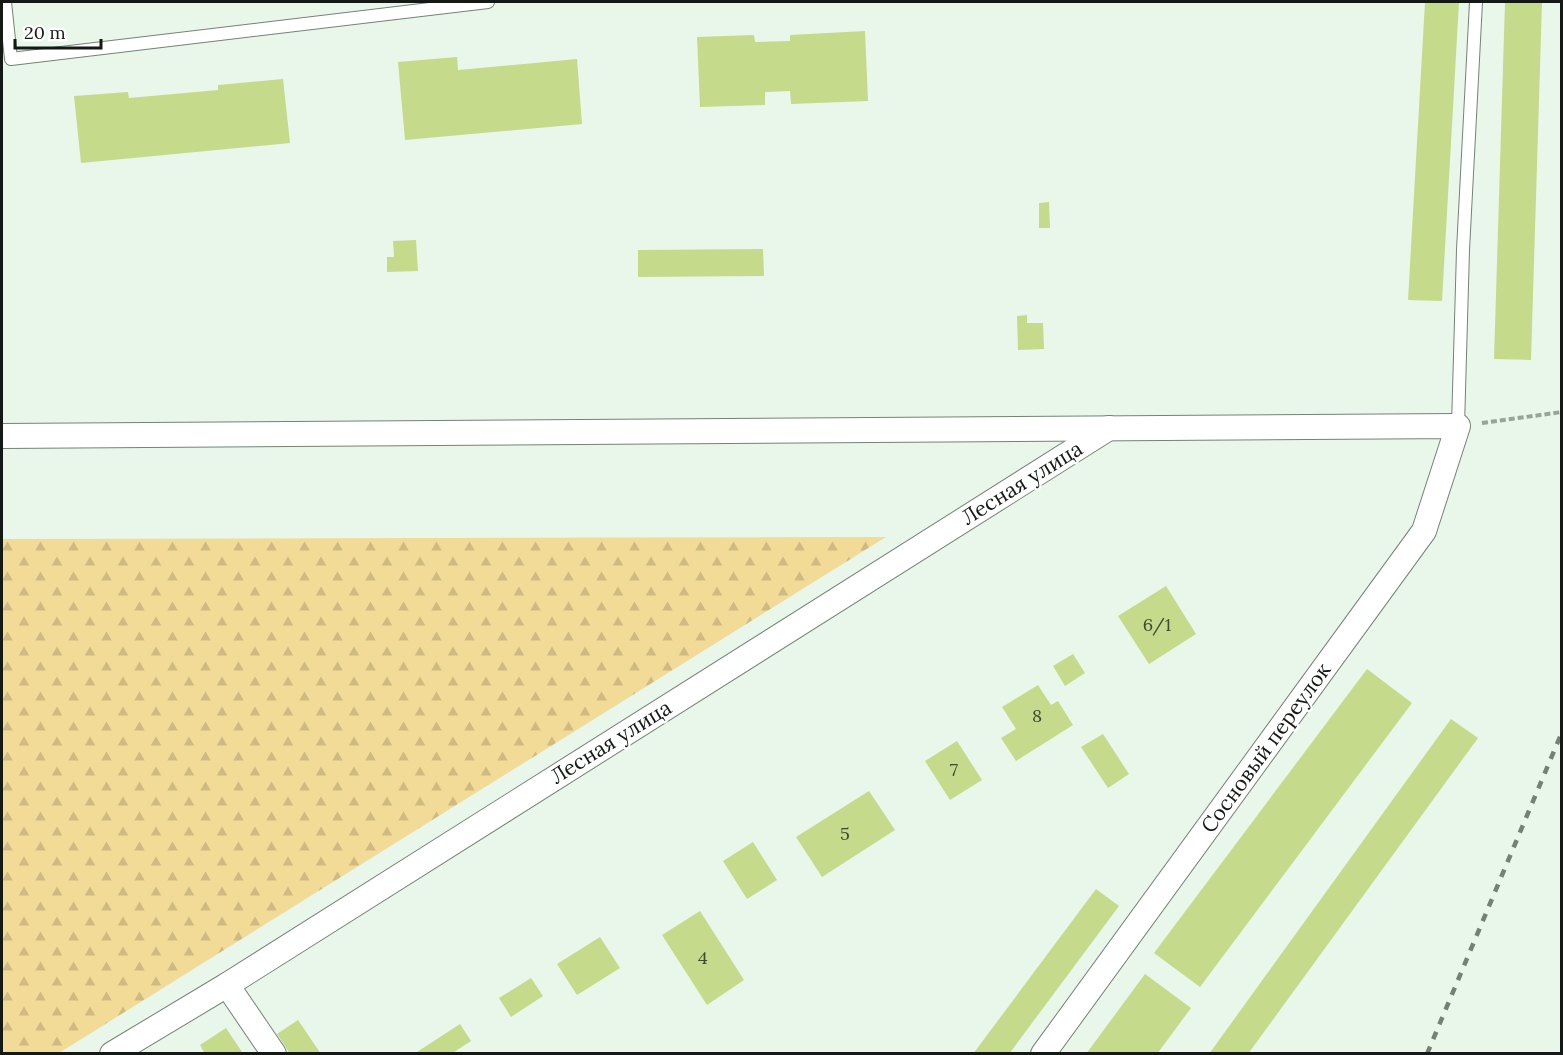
<svg xmlns="http://www.w3.org/2000/svg" width="1563" height="1055" viewBox="0 0 1563 1055" font-family="Lora,serif">
<defs>
<pattern id="forest-firs" width="22" height="20" patternUnits="userSpaceOnUse" patternTransform="scale(1.5)"><rect width="22" height="20" fill="#f2da97"/><path d="M5 1l3.5 6h-7zM16 11l3.5 6h-7z" fill="#cfba81"/></pattern>
</defs>
<rect width="100%" height="100%" fill="#e8f7ea"/>
<!-- forest -->
<polygon fill="url(#forest-firs)" points="886,537 59,1053 2,1053 2,539"/>
<!-- building -->
<g fill="#c6da8b">
<polygon points="1425,2 1459,2 1442,301 1408,300"/>
<polygon points="1505,2 1542,2 1531,360 1494,359"/>
<polygon points="865,31 868,101 791,104 790,91 765,92 765,105 700,107 697,37 754,35 755,42 790,41 790,35"/>
<polygon points="457,57 458,70 577,59 582,124 405,140 398,62"/>
<polygon points="283,79 290,143 81,163 74,96 128,92 129,98 218,90 218,85"/>
<polygon points="1049,202 1050,228 1039,228 1039,203"/>
<polygon points="416,240 418,271 387,272 387,257 394,257 393,241"/>
<polygon points="763,249 764,276 638,277 638,250"/>
<polygon points="1027,315 1027,323 1043,323 1044,349 1018,350 1017,316"/>
<polygon points="1166,586 1196,634 1149,664 1118,616"/>
<polygon points="1073,654 1085,673 1065,686 1053,666"/>
<polygon points="1367,669 1412,703 1200,987 1154,953"/>
<polygon points="1038,685 1051,705 1058,701 1073,725 1016,761 1001,738 1016,729 1002,707"/>
<polygon points="1451,719 1478,738 1248,1054 1209,1054"/>
<polygon points="1103,734 1129,774 1108,788 1081,747"/>
<polygon points="957,741 982,780 950,800 925,761"/>
<polygon points="869,791 895,830 822,877 796,837"/>
<polygon points="753,842 777,880 747,899 723,861"/>
<polygon points="1096,889 1119,906 1009,1054 973,1054"/>
<polygon points="700,911 744,980 707,1005 662,935"/>
<polygon points="600,937 620,968 577,995 557,964"/>
<polygon points="1145,974 1191,1008 1157,1054 1086,1054"/>
<polygon points="531,978 543,996 511,1017 499,998"/>
<polygon points="298,1020 321,1054 290,1054 277,1034"/>
<polygon points="460,1024 471,1041 451,1054 414,1054"/>
<polygon points="226,1028 242,1052 205,1054 200,1045"/>
</g>
<g fill="none" stroke-linecap="round" stroke-linejoin="round">
<defs>
<g id="service">
<polyline points="5,2 11,59 488,2"/>
<polyline points="1458,426 1463,250 1476,2"/>
</g>
<g id="minor">
<polyline points="2,436 1458,426 1424,531 1043,1054"/>
<polyline points="227,985 274,1054"/>
<polyline points="112,1054 227,985 1109,428"/>
</g>
</defs>
<!-- service casing -->
<use href="#service" stroke="#748277" stroke-width="14"/>
<!-- minor casing -->
<use href="#minor" stroke="#748277" stroke-width="26"/>
<!-- path -->
<polyline stroke="#98a49a" stroke-width="4" stroke-dasharray="6 3" stroke-linecap="butt" points="1482,423 1562,412"/>
<!-- service -->
<use href="#service" stroke="#fff" stroke-width="12"/>
<!-- minor -->
<use href="#minor" stroke="#fff" stroke-width="24"/>
<!-- rail -->
<polyline stroke="#768078" stroke-width="4.5" stroke-dasharray="8 8" stroke-linecap="butt" points="1427,1054 1562,732"/>
</g>
<g text-anchor="middle" stroke-width="4.5" stroke-linejoin="round" paint-order="stroke">
<!-- number labels -->
<g font-size="18" fill="#404932">
<text x="1157" y="631">6/1</text>
<text x="1037" y="722">8</text>
<text x="954" y="776">7</text>
<text x="845" y="840">5</text>
<text x="703" y="964">4</text>
</g>
<!-- street labels -->
<g font-size="21" fill="#141915" stroke="#fff">
<text transform="translate(1022 483) rotate(-32)" y="7">Лесная улица</text>
<text transform="translate(611 742) rotate(-32)" y="7">Лесная улица</text>
<text transform="translate(1266 748) rotate(-54)" y="7">Сосновый переулок</text>
</g>
</g>
<!-- border -->
<rect width="1563" height="1055" fill="none" stroke="#141915" stroke-width="6"/>
<!-- scale -->
<path d="M15 39v9h86v-9" fill="none" stroke="#141915" stroke-width="3"/>
<text x="24" y="39" font-size="18" fill="#141915" stroke="#ffffff" stroke-width="4.5" paint-order="stroke">20 m</text>
</svg>
